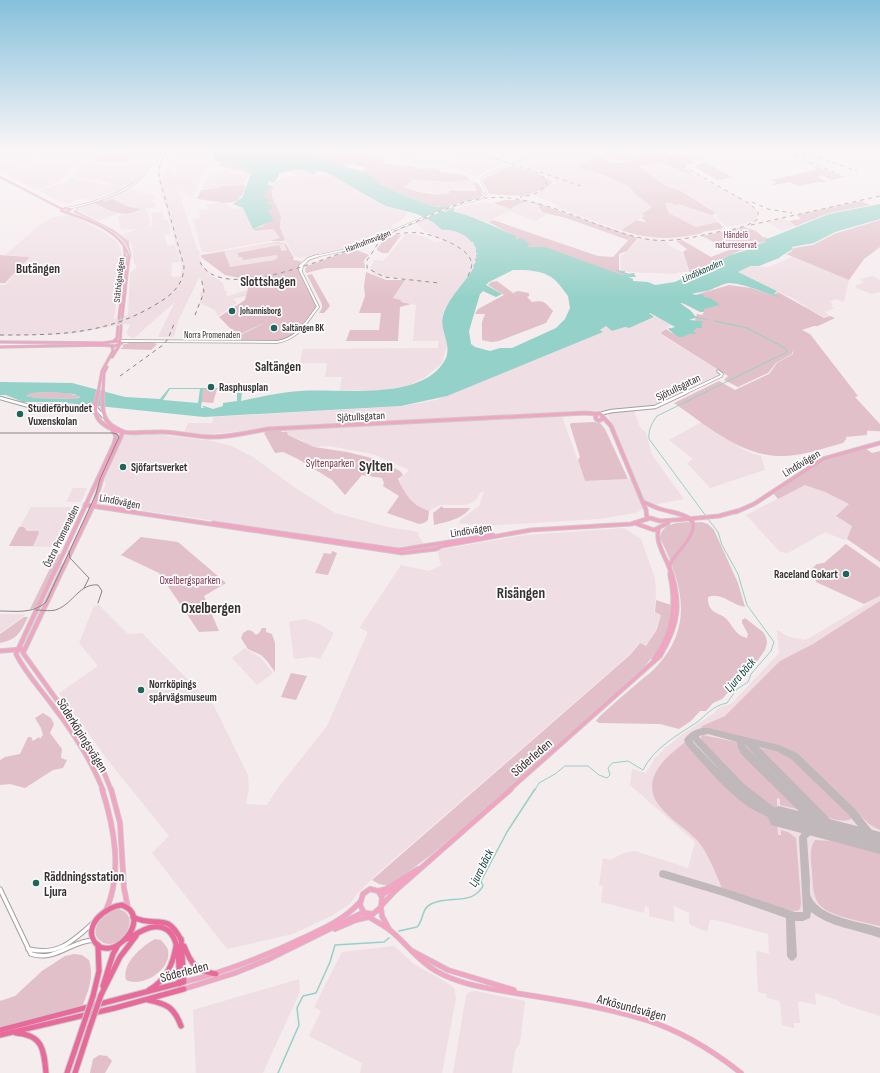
<svg xmlns="http://www.w3.org/2000/svg" width="880" height="1073" viewBox="0 0 880 1073" font-family="'Sofia Sans Condensed',sans-serif">
<rect width="100%" height="100%" fill="#f5ecee"/>
<!-- built -->
<g fill="#efdee3">
<polygon points="49,149 86,149 84,153 101,152 95,164 150,162 143,175 137,181 127,187 90,200 84,198 66,204 41,192 41,190 66,182 71,178 107,185 110,183 72,176 83,164 94,163 52,164 37,157 36,152"/>
<polygon points="131,149 157,149 150,161 126,162 133,150"/>
<polygon points="173,149 170,163 174,175 177,171 176,163 209,163 193,196 189,196 180,191 179,193 197,249 201,254 199,255 202,265 210,272 208,273 211,276 216,278 223,283 225,291 227,291 226,297 247,290 246,296 233,299 237,303 218,316 215,310 200,303 203,296 200,296 203,287 201,279 199,278 178,321 174,337 158,337 175,302 134,338 128,336 127,332 130,325 125,324 70,334 0,336 0,285 5,285 30,257 5,255 40,225 51,218 60,216 72,215 100,230 117,242 120,248 122,254 114,319 128,315 130,273 137,267 134,263 132,245 123,234 139,229 121,230 118,216 136,212 141,209 129,207 112,199 105,201 101,199 129,189 156,196 153,197 156,198 151,201 154,202 156,207 144,209 148,212 150,226 145,228 153,226 151,213 163,212 164,220 168,220 171,234 164,235 167,246 175,245 180,262 172,263 171,274 172,277 181,276 182,267 167,211 162,197 154,189 162,195 158,180 157,171 160,170 161,180 167,169"/>
<polygon points="178,149 215,149 213,156 215,159 181,160 176,157"/>
<polygon points="390,149 393,149 420,159 413,162 387,156 381,159 371,155"/>
<polygon points="459,149 494,149 512,160 475,176 445,166 457,158 452,156 463,152"/>
<polygon points="552,149 561,149 591,158 576,167 603,176 630,187 637,196 653,208 646,215 620,230 557,208 560,206 534,195 556,182 544,175 524,167 542,158 541,154"/>
<polygon points="0,151 32,153 33,158 39,162 0,174"/>
<polygon points="661,162 694,176 699,176 751,205 757,214 757,217 753,222 727,227 717,218 716,213 710,208 682,191 666,186 638,166"/>
<polygon points="41,163 49,165 77,164 60,181 37,190 5,174"/>
<polygon points="304,169 315,176 324,174 338,178 359,193 385,206 407,212 404,218 392,226 393,229 343,249 300,258 295,257 280,232 281,216 272,197 272,191 275,187 271,187 274,183 282,179 297,176 293,172"/>
<polygon points="226,170 232,174 249,174 244,185 219,185 217,188 202,188 209,175"/>
<polygon points="415,179 439,182 470,180 475,183 473,188 449,189 445,194 410,190 406,187 407,182 410,180 409,180"/>
<polygon points="525,201 537,205 540,211 547,214 536,221 509,211 487,222 455,211 464,205 486,202 510,209"/>
<polygon points="668,201 679,203 713,215 718,222 696,227 670,213 664,203"/>
<polygon points="92,202 109,209 117,214 99,221 79,211 82,205"/>
<polygon points="223,202 232,209 243,208 257,237 255,232 273,229 280,239 211,252 202,252 193,220 200,218 199,210 209,209 206,205"/>
<polygon points="783,218 796,226 781,231 768,222"/>
<polygon points="426,219 433,222 442,230 448,229 466,236 474,243 473,243 476,248 476,253 479,253 477,254 477,261 474,262 474,266 468,277 448,303 444,310 442,317 443,325 448,342 442,363 424,378 407,386 376,391 340,390 342,377 325,377 327,363 300,363 303,349 438,348 438,341 413,341 416,305 393,299 406,279 375,275 370,270 374,260 384,261 405,235 411,234 423,236 435,242 444,241 426,232 416,223"/>
<polygon points="640,238 666,241 670,246 682,252 689,272 680,272 674,274 628,272 621,269 620,256 628,251"/>
<polygon points="277,242 284,244 288,250 283,259 230,268 223,251"/>
<polygon points="792,257 849,280 844,302 836,299 830,301 833,304 831,306 834,308 825,312 829,315 824,317 806,308 805,306 794,299 738,272 750,266 769,267"/>
<polygon points="873,276 880,280 880,292 872,294 856,288 856,285 863,283 860,279"/>
<polygon points="656,317 671,325 659,333 724,374 653,407 630,409 271,427 234,432 206,434 184,433 188,423 212,423 214,417 404,406 436,400 603,332 601,330 606,326 612,331 625,327 628,328"/>
<polygon points="634,411 640,427 646,433 652,455 684,499 648,506 636,513 599,519 482,526 459,523 460,520 479,506 484,492 481,492 475,501 466,505 440,505 429,511 420,508 403,492 399,480 409,470 373,454 329,446 314,447 305,443 304,441 280,432 281,430 562,416 585,481 635,479 608,415 612,412"/>
<polygon points="700,423 703,423 739,447 751,453 761,456 765,470 710,488 687,463 693,459 669,440"/>
<polygon points="125,434 163,435 212,441 231,446 253,457 294,487 335,513 392,528 414,531 419,533 418,535 424,544 398,547 97,504 106,484 104,480"/>
<polygon points="805,485 825,492 849,504 836,516 852,526 847,539 844,540 825,532 788,553 780,552 746,515"/>
<polygon points="73,488 87,488 81,502 66,502"/>
<polygon points="31,507 75,507 56,547 9,546"/>
<polygon points="624,528 641,539 655,578 656,595 654,612 661,615 656,629 646,646 639,643 629,655 377,874 357,894 350,904 331,916 293,934 227,949 152,853 169,836 110,763 59,693 98,666 79,643 94,606 99,605 128,634 142,633 214,706 248,775 249,788 246,804 267,805 278,788 327,726 368,632 360,628 361,625 401,565 429,571 441,565 438,553 439,550 444,549 525,535"/>
<polygon points="880,596 880,1016 842,1004 837,1000 815,993 816,1005 798,1001 800,1023 794,1023 794,1028 782,1025 780,1001 767,998 766,994 758,992 756,952 757,951 769,954 768,934 716,920 710,920 707,932 705,931 689,924 689,913 674,906 674,922 649,916 649,908 645,906 644,913 601,902 603,886 599,885 603,858 610,860 624,853 635,851 688,868 695,842 630,785 632,769 646,773 655,758 660,754 660,752 662,752 666,746 667,747 681,735 714,713 718,708 731,704 779,653 777,631 779,631 789,637 806,640"/>
<polygon points="0,614 25,614 24,616 0,633"/>
<polygon points="305,619 321,625 334,633 320,659 312,657 294,659 289,622"/>
<polygon points="245,648 261,658 273,673 257,685 232,658"/>
<polygon points="394,946 414,964 444,981 454,988 456,998 442,1073 360,1073 362,1063 309,1036 321,1011 314,1007 342,952"/>
<polygon points="299,979 300,992 263,1073 196,1073 193,1010"/>
<polygon points="475,991 525,1001 520,1043 515,1051 512,1073 453,1073 466,995 469,992"/>
</g>
<!-- green -->
<g fill="#e1c0c9" fill-rule="evenodd">
<polygon points="86,149 130,149 133,150 126,162 96,162 101,152 83,153"/>
<path d="M305 149H370L372 151 370 155 383 159 382 161 384 163 405 166C410 164 415 168 421 169 428 169 433 167 441 170L439 171 441 172 465 175 470 180 447 182 410 179 411 181 404 187C415 192 437 197 449 193V190L476 191 474 183H477L483 190 482 196 444 207 432 206 385 187 362 171 367 168 352 164 341 165 329 162Z"/>
<path d="M559 149H587L610 162 623 163 665 149 673 155H694L705 161 692 159 690 160 696 163 683 166 659 154 680 165 694 176 660 162 638 166 666 186 681 191 716 213 712 215 679 204 676 205 668 202 665 204 669 213 696 227 718 222 723 227 721 229 702 232 703 233C674 240 649 240 621 230L637 220 644 222 646 221 641 218 645 216 642 214 652 207 636 195 630 187 603 175 576 167 591 159Z"/>
<path d="M596 149H660C632 158 623 170 596 149Z"/>
<polygon points="229,160 228,161 250,170 248,173 219,166 220,162"/>
<polygon points="705,162 732,177 718,180 693,166"/>
<polygon points="809,164 845,177 832,180 822,175 817,177 827,182 819,182 798,186 790,182 774,185 772,184 776,183 772,180 818,169"/>
<path d="M513 166C527 170 541 174 553 182L546 188 524 196 490 194 489 190 483 183V180Z"/>
<polygon points="244,185 245,189 238,201 226,203 197,199 201,190 217,188 219,186"/>
<polygon points="268,185 275,187 272,191 272,197 281,216 280,228 285,240 283,241 270,241 280,238 273,229 255,231 253,229 263,226 266,223 258,200"/>
<path d="M100 199 105 201 112 199 129 207 141 209C122 220 110 210 92 202Z"/>
<path d="M505 200H519L536 203 632 236 628 240 566 218 545 213 541 211 538 205C525 199 521 203 510 209L493 203Z"/>
<polygon points="861,201 870,205 829,213 796,226 789,221 801,219 797,215"/>
<path d="M81 205 77 211 114 230 129 241C128 248 133 252 131 259 128 232 93 222 73 212Z"/>
<polygon points="493,220 598,256 613,257 632,236 638,238 627,251 619,254 619,270 629,274 634,273 636,277 628,277 633,279 633,281 641,283 621,285 514,241 515,236 488,222"/>
<polygon points="880,220 880,247 864,259 849,280 786,254 791,252 794,248 813,245 834,234"/>
<polygon points="744,227 756,231 763,237 768,238 766,242 758,243 752,246 755,248 739,251 690,273 683,252 687,249 676,241 682,240 711,257 729,250 702,236"/>
<polygon points="395,235 401,235 388,253 382,253 377,250 377,248 386,238"/>
<path d="M278 242 286 244 294 258 293 260 301 261 298 269 316 306V309C293 348 275 341 236 341V337L271 320 236 336 235 333 219 317 245 300 250 280 225 275 201 257V255ZM275 243 284 244 287 250 282 251 279 245 237 253 239 257H242L243 260 276 255 278 257 275 260 230 267 224 251Z"/>
<polygon points="354,249 369,255 364,260 365,268 326,268 306,273 305,269 307,266"/>
<polygon points="0,255 30,257 5,283 0,283"/>
<polygon points="366,272 386,280 405,280 393,298 400,300 402,302 411,304 400,307 398,341 346,341 350,330 379,330 381,313 359,313 365,296 364,286"/>
<polygon points="312,274 330,306 324,313 319,313 322,308 322,304 307,275"/>
<path d="M497 281 513 293 518 291 529 293V296L527 297 532 302C545 300 544 302 553 311L546 323 499 341 491 342 482 340V322L485 314H475L478 309 504 295 488 285 491 282Z"/>
<path d="M729 285 751 288 774 295 778 292 824 318 830 316 835 318 818 326H814L802 330 810 334 858 396 855 397 880 424V431C876 432 871 430 867 431V435L845 437 847 438 843 443C824 448 805 455 786 456 742 458 708 426 674 403L719 381 735 390 769 374 777 363 793 354 792 350V354L776 363 768 373 738 387 724 380 728 376 660 333 666 329 675 335 668 328 676 329 689 321H697L695 320 697 314 702 315 704 312H700L682 303 658 306Z"/>
<polygon points="129,343 154,343 157,344 151,350 120,349 123,347 123,345 118,348 122,345"/>
<polygon points="203,389 217,389 213,403 201,402"/>
<polygon points="51,392 66,393 80,396 75,399 36,398 26,396 31,393"/>
<polygon points="593,422 600,423 605,429 628,479 585,481 578,460 580,457 570,425 571,423"/>
<path d="M281 430V432H287L288 435 314 447 347 452 376 459 400 471 403 475 398 479C405 495 413 506 429 511L428 520 424 523 419 524 387 513 399 496 383 486 384 483 382 478 362 475 345 495 332 480 298 459 283 452 275 453 264 433 269 430Z"/>
<polygon points="866,449 872,453 880,451 880,562 847,539 852,526 836,516 849,504 825,492 805,485 778,499 773,493 823,461"/>
<path d="M442 506 443 508H470C463 519 446 522 434 525L433 513Z"/>
<path d="M701 522 708 524 714 530 738 583 745 607C731 605 722 592 708 597 708 601 708 605 711 609 714 613 720 614 724 617 733 624 734 635 747 638L748 634 742 623V620L745 618 763 632 766 637 767 643 765 650 755 664 722 699 713 703 706 711H700L691 721 679 729 660 724 599 723 596 721 599 717C612 705 626 693 640 681 646 676 653 671 658 665 695 624 681 581 660 538 662 519 687 523 701 522Z"/>
<polygon points="19,527 24,527 27,531 38,531 39,533 33,546 9,546"/>
<polygon points="141,537 178,542 226,583 204,596 219,631 199,632 159,573 121,555"/>
<polygon points="846,544 880,568 880,596 864,604 816,582 815,576 808,572 817,564 824,563"/>
<polygon points="332,551 337,553 328,575 315,573 324,553 331,554"/>
<polygon points="57,554 61,554 36,608 30,609"/>
<path d="M656 600 671 605C677 625 657 653 644 667L474 818 431 855 389 886 379 884 372 880 630 655 640 643 646 646 657 629 661 615 655 612Z"/>
<polygon points="880,601 880,830 869,824 804,761 787,750 709,730 701,730 702,726 725,716 780,661 813,644"/>
<path d="M24 617H28C20 633 18 639 0 643V634Z"/>
<polygon points="262,628 266,628 266,632 272,634 275,643 275,672 267,661 261,655 248,649 241,638 243,633 248,630 252,631 256,635 259,633"/>
<polygon points="291,673 307,676 296,700 281,697"/>
<polygon points="43,713 51,718 54,724 50,733 62,749 61,758 67,760 63,768 53,770 25,788 10,784 0,785 0,760 5,757 20,754 28,737 31,737 33,741 39,737 40,739 43,735 41,728 35,718"/>
<polygon points="703,735 741,743 741,749 745,754 801,810 780,805 780,799 777,798 777,812 763,803 750,792 702,743 701,737"/>
<path d="M686 741 736 795 750 805 777 819 778 835H781V830L788 832 796 838 801 901C801 904 801 908 799 910 793 915 732 892 722 888 716 874 707 850 696 839 676 819 636 801 659 767 666 757 677 749 686 741Z"/>
<path d="M746 744 772 770 773 774C765 773 747 753 745 745Z"/>
<path d="M761 748 787 754 794 757 852 814 851 819C843 823 830 819 822 814L760 753 759 751Z"/>
<polygon points="717,765 722,768 747,795 770,813 741,795 718,771 715,766"/>
<path d="M781 782 786 784 814 812C802 811 789 794 781 785Z"/>
<path d="M815 840 831 841 880 853V926C865 922 827 916 819 904 812 895 813 881 812 871 811 861 809 848 815 840Z"/>
<path d="M118 909C145 915 119 953 102 942 85 932 105 911 118 909Z"/>
<path d="M155 939 161 940C163 943 167 946 168 950 172 970 142 988 126 980 122 963 141 947 155 939Z"/>
<path d="M74 954 82 955 89 960C94 977 89 989 83 1005L0 1028V1001L15 996 42 971 65 956Z"/>
<polygon points="99,1055 107,1056 112,1061 105,1073 90,1073 93,1059"/>
</g>
<!-- water -->
<path fill="#94d1c8" fill-rule="evenodd" d="M215 149H305L329 162 365 172 383 186 404 195 432 206 440 207 449 206 441 210 445 212 453 208 455 209 453 211C475 217 495 227 516 236V240L521 238 529 243 528 247H545L622 275H625L615 270 625 271V273L629 274 633 273 636 277H628L633 279V281L648 282 655 285 675 282 730 255 754 248 752 246 766 242 765 240 767 239 829 214 880 204V219L835 232 814 243 792 247 793 249C788 252 782 255 779 258L759 266H750L738 272 777 291 774 294 782 298C768 294 742 283 729 283 721 284 714 289 707 291 702 292 698 292 692 294L697 295 703 294 704 297 710 298 719 304V305L704 309V311L702 312C694 310 688 303 680 303L691 311 696 317 715 321 695 318 689 320 702 321V328H697L693 331 696 333 694 334C689 333 687 336 682 337 676 338 672 331 668 329L675 327 650 313H649L654 317 629 328 625 327 612 331 606 326 600 330 603 332 447 396 401 406 204 417 60 402H23L6 395H0V382L72 383 125 397 160 399 169 388H237L242 391 241 401C260 397 281 392 300 391 340 388 422 402 445 360 453 344 439 331 443 316 447 299 466 282 474 267L473 266 476 261H475V258H478L476 257V254H479L476 253V248L473 243 474 242H471C469 236 452 228 442 230L433 222 417 214 386 206 360 192 339 179 325 172 316 171 314 173H318L312 174C304 165 290 172 279 173V175L274 183 269 181 268 185 273 186 269 189 270 190 265 191 266 193 262 197 271 200 270 202H264L272 206V209H267L274 220 253 229 243 208 233 204 242 198 251 173H248L249 170 228 160 218 162 212 155 215 152ZM513 270C528 270 545 270 556 281 561 286 564 291 568 296L570 308 565 319 556 328 512 348H500L490 351 475 347 471 344 469 331 480 294 483 291 496 297 502 294 486 285 489 282ZM170 389H200L198 403 163 400ZM203 389H237V401L223 403V406L213 409 204 406 202 407 205 408H201ZM51 392 74 394 80 397 75 399 36 398 26 396 31 393Z"/>
<g fill="none" stroke-linecap="round" stroke-linejoin="round">
<!-- stream-far1 -->
<g stroke="#94d1c8" stroke-width="1">
<path d="M706 516 649 439C648 430 652 423 657 416L787 352 785 348 747 328 715 321"/>
<path d="M535 790 539 783 555 774 565 766H588L599 775 607 778 610 775 608 768 612 763 628 761 643 770C654 748 676 736 696 723 708 714 712 706 727 703L737 689 748 682 751 674 771 651 774 642 747 605 738 574 722 545 718 532 708 519"/>
</g>
<!-- stream -->
<g stroke="#94d1c8" stroke-width="1.5">
<path d="M399 931 417 927C424 920 421 909 431 904 449 895 472 906 483 886L481 881 507 832 535 789"/>
<polyline points="278,1073 299,1025 297,1008 303,996 316,993 330,962 335,945 384,942 389,938"/>
</g>
<!-- taxiway -->
<path fill="#c0b8ba" fill-rule="evenodd" d="M702 728H708L779 745 797 753 854 808 879 839 880 842 879 845 876 846 873 845 848 814 791 759 778 752 759 747 840 829 841 832 840 835 837 836 834 835 830 831 827 833H813L807 838C808 852 809 867 810 882 810 886 809 893 811 897 821 918 860 921 880 928V938C857 929 831 928 811 912L810 918 803 921H795L797 956 795 959 792 961 789 959 787 956 786 920V918L723 896 660 877 659 874 660 871 663 870 723 888 795 912H803L799 837 805 828 813 825 742 755 738 748 737 742 708 734 699 736 700 738 744 784 775 808 776 812 783 815 784 818 783 821 780 822C770 818 761 814 752 809 727 793 707 768 687 746L684 740C688 733 694 730 702 728ZM693 740 694 742 728 779 693 742ZM745 744 759 760 803 803 748 749 746 747Z"/>
<!-- runway -->
<polygon fill="#c0b8ba" fill-rule="evenodd" points="779,806 880,832 880,854 771,825 768,817 771,809"/>
<!-- major-tunnel -->
<g stroke="#cfc7c9" stroke-width="2" stroke-dasharray="2 1" stroke-linecap="butt">
<polyline points="121,326 122,317"/>
<polyline points="118,327 119,318"/>
</g>
<defs>
<g id="minor-far3">
<polyline points="484,177 546,149"/>
<path d="M69 208C91 204 125 193 141 178 149 170 153 159 159 149"/>
<polyline points="313,257 345,250 359,245 458,204 479,199 488,192 482,182 482,179 486,177"/>
</g>
<g id="minor-far2">
<polyline points="301,272 302,265 307,261"/>
<path d="M120 341 277 342C299 338 305 323 318 307L300 270V266L308 259 317 256"/>
<polyline points="685,393 721,376 722,374 718,371"/>
</g>
<g id="minor-far1">
<polyline points="0,398 29,406 79,406 95,412"/>
<polyline points="88,407 96,408 103,416"/>
<polyline points="599,414 612,411 655,407 687,392"/>
</g>
<g id="minor">
<path d="M0 889 31 954C56 962 70 941 94 940"/>
<path d="M28 949C57 956 71 943 92 924"/>
</g>
<g id="major-far4">
<polyline points="0,177 62,209"/>
<polygon points="65,208 71,209 67,212 61,211"/>
<path d="M64 212C87 219 122 231 129 257"/>
<polyline points="124,246 125,257"/>
</g>
<g id="major-far3">
<polyline points="122,317 129,256"/>
<polyline points="119,318 126,263 125,256"/>
<polyline points="114,341 117,338 118,327"/>
<polyline points="120,341 121,326"/>
<polyline points="0,342 103,343 118,341 122,343 115,346 100,345 0,347"/>
<polyline points="112,357 119,346"/>
<polyline points="98,393 102,371 113,351 112,346"/>
<polyline points="103,393 104,373 107,367"/>
</g>
<g id="major-far2">
<path d="M98 392C96 403 92 415 102 423 120 438 143 431 164 432 181 433 197 437 213 437 232 437 250 432 268 429L585 413 597 414"/>
<path d="M103 392C102 411 101 423 122 431"/>
<polyline points="86,407 96,403"/>
<circle cx="599" cy="417" r="3.5"/>
<polyline points="603,417 611,426 646,510 647,519"/>
<path d="M643 502C649 504 654 507 660 509 676 514 704 514 689 538 683 548 674 556 669 566"/>
<polyline points="85,505 402,553 436,549 442,546 531,530 631,524 650,518 660,521 687,519 719,516 737,511"/>
<polyline points="92,506 134,511"/>
<polyline points="736,512 754,504 823,459 880,443"/>
<polyline points="213,523 399,550 493,535"/>
<polyline points="637,524 654,530 668,523"/>
<path d="M659 528C654 540 665 556 669 567"/>
<polyline points="57,567 114,444 116,436 113,431"/>
<polyline points="64,567 95,502 102,478 120,439 122,434 121,432"/>
</g>
<g id="major-far1">
<path d="M57 566 16 654C25 672 38 686 50 702 71 729 90 757 103 790"/>
<polyline points="64,566 23,653 90,746 101,765 111,790"/>
<polyline points="0,651 24,649"/>
<path d="M654 659C673 632 677 606 670 574"/>
<path d="M509 790 660 656C679 624 682 602 669 566"/>
</g>
<g id="major">
<path d="M102 789C114 827 123 872 106 910"/>
<polyline points="111,789 120,823 124,888 128,908"/>
<polyline points="378,891 386,889 418,869"/>
<polyline points="381,895 392,889 403,880"/>
<polyline points="382,905 395,891 511,789"/>
<polyline points="381,908 382,916 389,929"/>
<path d="M366 913 373 914 381 907 382 897 378 891 370 889 363 894 360 904C364 919 381 922 391 931 407 944 418 961 436 971 460 985 488 988 515 993 559 1000 604 1007 646 1020 681 1031 712 1050 741 1073"/>
<polyline points="335,929 356,920 369,917"/>
<polyline points="412,951 448,970 514,990"/>
<path d="M184 982C225 972 263 957 301 939 323 929 344 920 360 902"/>
<polyline points="184,989 235,973 267,960 364,912"/>
</g>
<g id="highway">
<path d="M122 905C124 906 128 908 130 910 146 927 109 964 94 941 84 924 107 906 122 905Z"/>
<path d="M133 917C156 929 166 910 181 940"/>
<path d="M127 939C135 935 144 928 153 927 182 923 179 965 179 984"/>
<path d="M184 946C191 964 196 971 216 974"/>
<polyline points="103,986 113,954 118,945"/>
<path d="M149 990C166 980 173 965 176 946"/>
<polyline points="101,995 120,957 136,936"/>
<polyline points="93,996 99,971 98,945"/>
<path d="M148 1000C167 1004 174 1007 181 1026"/>
<polyline points="0,1030 184,982 181,939"/>
<path d="M16 1033C43 1035 44 1050 46 1073"/>
<polyline points="0,1035 115,1008 184,989"/>
<polyline points="67,1073 82,1029"/>
<polyline points="75,1073 90,1027"/>
</g>
</defs>
<!-- minor-far3 casing -->
<use href="#minor-far3" stroke="#a59d9f" stroke-width="2.5"/>
<!-- minor-far2 casing -->
<use href="#minor-far2" stroke="#a59d9f" stroke-width="3.5"/>
<!-- minor-far1 casing -->
<use href="#minor-far1" stroke="#a59d9f" stroke-width="4.5"/>
<!-- minor casing -->
<use href="#minor" stroke="#a59d9f" stroke-width="5.5"/>
<!-- major-far4 casing -->
<use href="#major-far4" stroke="#cacaca" stroke-width="2.5"/>
<!-- major-far3 casing -->
<use href="#major-far3" stroke="#cacaca" stroke-width="3.5"/>
<!-- major-far2 casing -->
<use href="#major-far2" stroke="#cacaca" stroke-width="5"/>
<!-- major-far1 casing -->
<use href="#major-far1" stroke="#cacaca" stroke-width="5.5"/>
<!-- major casing -->
<use href="#major" stroke="#cacaca" stroke-width="6"/>
<!-- highway casing -->
<use href="#highway" stroke="#cacaca" stroke-width="7"/>
<!-- minor-far3 -->
<use href="#minor-far3" stroke="#fff" stroke-width="1.5"/>
<!-- minor-far2 -->
<use href="#minor-far2" stroke="#fff" stroke-width="2"/>
<!-- minor-far1 -->
<use href="#minor-far1" stroke="#fff" stroke-width="2.5"/>
<!-- minor -->
<use href="#minor" stroke="#fff" stroke-width="3.5"/>
<!-- major-far4 -->
<use href="#major-far4" stroke="#f2a5c2" stroke-width="1.5"/>
<!-- major-far3 -->
<use href="#major-far3" stroke="#f2a5c2" stroke-width="2"/>
<!-- major-far2 -->
<use href="#major-far2" stroke="#f2a5c2" stroke-width="3"/>
<!-- major-far1 -->
<use href="#major-far1" stroke="#f2a5c2" stroke-width="3.5"/>
<!-- major -->
<use href="#major" stroke="#f2a5c2" stroke-width="4.5"/>
<!-- highway -->
<use href="#highway" stroke="#e9699a" stroke-width="5"/>
<!-- tram -->
<g stroke="#8a8486" stroke-width="1">
<path d="M0 433H113L117 434 119 437 100 479 96 494 46 602C33 614 16 611 0 611"/>
<polyline points="69,551 70,558 89,578 84,588"/>
<path d="M36 610C43 610 52 612 58 609 73 603 80 583 98 585L102 591 98 603"/>
</g>
<!-- rail -->
<g stroke="#8a8486" stroke-width="1" stroke-dasharray="4 4" stroke-linecap="butt">
<path d="M466 149 534 171 545 178 547 185C540 193 530 196 520 197"/>
<polyline points="780,149 808,162 840,174"/>
<polyline points="795,149 857,171"/>
<polyline points="540,172 581,186"/>
<polyline points="752,202 768,209 792,213"/>
<polyline points="751,225 880,196"/>
<path d="M396 234C404 233 413 232 421 233 434 235 468 247 471 261 473 266 470 271 468 276"/>
<path d="M383 238C376 244 373 253 367 260V268L384 277 439 283"/>
<path d="M200 262C228 321 425 212 468 201 530 185 587 228 646 239 668 243 691 238 712 233 728 230 745 229 758 219V212L750 204 653 149"/>
<polyline points="195,315 204,292 201,277"/>
<path d="M0 335C56 335 105 335 155 305 170 296 184 286 184 266L159 177 160 164 167 149"/>
<polyline points="120,376 163,345 168,339 174,324"/>
</g>
<defs>
<g id="highway-bridge">
<polyline points="90,1027 101,995"/>
<polyline points="82,1029 93,996"/>
</g>
</defs>
<!-- highway-bridge casing -->
<use href="#highway-bridge" stroke="#cacaca" stroke-width="7" stroke-linecap="butt"/>
<!-- highway-bridge -->
<use href="#highway-bridge" stroke="#e9699a" stroke-width="5"/>
</g>
<!-- sky -->
<linearGradient id="sky" x2="0" y2="1"><stop stop-color="#86c0db"/><stop offset="0.5" stop-color="#faf6f7"/><stop offset="1" stop-color="#faf6f7" stop-opacity="0"/></linearGradient>
<rect width="880" height="299" fill="url(#sky)"/>
<!-- markers -->
<g fill="#1c665e" stroke="#fefbfc" stroke-width="1.5">
<circle cx="232" cy="311" r="4"/>
<circle cx="274" cy="328" r="4"/>
<circle cx="211" cy="387" r="4"/>
<circle cx="20" cy="414" r="4"/>
<circle cx="123" cy="467" r="4"/>
<circle cx="846" cy="574" r="4"/>
<circle cx="141" cy="690" r="4"/>
<circle cx="36" cy="883" r="4"/>
</g>
<g text-anchor="middle" stroke-width="3.5" stroke-linejoin="round" paint-order="stroke">
<!-- far-park labels -->
<g font-size="9" fill="#7a3951" stroke="#fefbfc">
<text x="736" y="238">Händelö<tspan x="736" dy="10">naturreservat</tspan></text>
</g>
<!-- far-street labels -->
<g font-size="9" fill="#353233" stroke="#fefbfc">
<text transform="translate(368 241) rotate(-21)" y="3">Hanholmsvägen</text>
<text transform="translate(119 280) rotate(-84)" y="3">Ståthögavägen</text>
<text x="212" y="338">Norra Promenaden</text>
</g>
<!-- far-poi labels -->
<g font-size="9" font-weight="bold" fill="#353233" stroke="#fefbfc" text-anchor="start">
<text x="240" y="314">Johannisborg</text>
<text x="282" y="331">Saltängen BK</text>
</g>
<!-- far-water labels -->
<g font-size="10" font-style="italic" fill="#003b35" stroke="#fefbfc">
<text transform="translate(702 270) rotate(-24)" y="4">Lindökanalen</text>
</g>
<!-- poi labels -->
<g font-size="11" font-weight="bold" fill="#353233" stroke="#fefbfc" text-anchor="start">
<text x="219" y="391">Rasphusplan</text>
<text x="28" y="412">Studieförbundet<tspan x="28" dy="13">Vuxenskolan</tspan></text>
<text x="131" y="471">Sjöfartsverket</text>
<text x="838" y="578" text-anchor="end">Raceland Gokart</text>
<text x="149" y="688">Norrköpings<tspan x="149" dy="13">spårvägsmuseum</tspan></text>
</g>
<!-- street labels -->
<g font-size="11" fill="#353233" stroke="#fefbfc">
<text transform="translate(678 387) rotate(-26)" y="4">Sjötullsgatan</text>
<text transform="translate(361 416) rotate(-3)" y="4">Sjötullsgatan</text>
<text transform="translate(801 463) rotate(-31)" y="4">Lindövägen</text>
<text transform="translate(120 501) rotate(11)" y="4">Lindövägen</text>
<text transform="translate(471 530) rotate(-9)" y="4">Lindövägen</text>
<text transform="translate(61 536) rotate(-64)" y="4">Östra Promenaden</text>
</g>
<!-- park labels -->
<g font-size="11" fill="#7a3951" stroke="#fefbfc">
<text x="330" y="467">Syltenparken</text>
<text x="190" y="584">Oxelbergsparken</text>
</g>
<!-- water labels -->
<g font-size="12" font-style="italic" fill="#003b35" stroke="#fefbfc">
<text transform="translate(740 675) rotate(-49)" y="4">Ljura bäck</text>
<text transform="translate(481 868) rotate(-63)" y="4">Ljura bäck</text>
</g>
<!-- far-district labels -->
<g font-size="13" font-weight="bold" fill="#353233" stroke="#fefbfc">
<text x="38" y="273">Butängen</text>
<text x="268" y="286">Slottshagen</text>
<text x="278" y="371">Saltängen</text>
</g>
<!-- near-street labels -->
<g font-size="13" fill="#353233" stroke="#fefbfc">
<text transform="translate(83 735) rotate(58)" y="5">Söderköpingsvägen</text>
<text transform="translate(531 757) rotate(-41)" y="5">Söderleden</text>
<text transform="translate(184 971) rotate(-15)" y="5">Söderleden</text>
<text transform="translate(632 1007) rotate(15)" y="5">Arkösundsvägen</text>
</g>
<!-- near-poi labels -->
<g font-size="13" font-weight="bold" fill="#353233" stroke="#fefbfc" text-anchor="start">
<text x="44" y="881">Räddningsstation<tspan x="44" dy="15">Ljura</tspan></text>
</g>
<!-- district labels -->
<g font-size="15" font-weight="bold" fill="#353233" stroke="#fefbfc">
<text x="376" y="471">Sylten</text>
<text x="521" y="598">Risängen</text>
<text x="211" y="613">Oxelbergen</text>
</g>
</g>
</svg>
